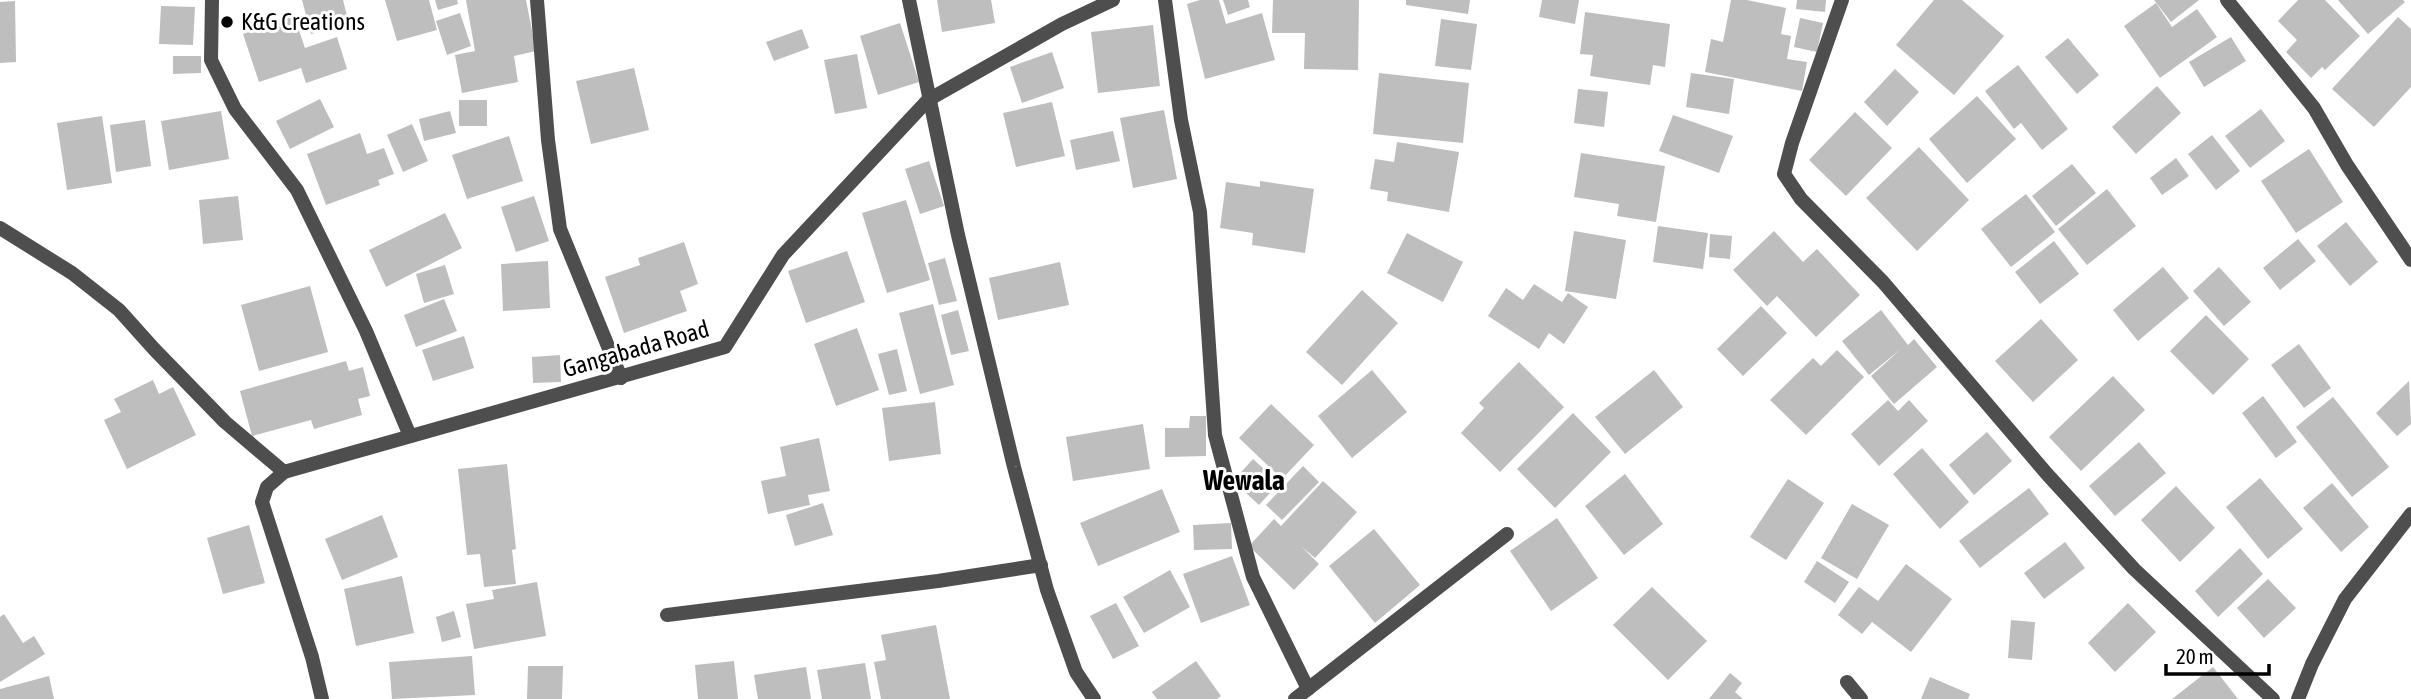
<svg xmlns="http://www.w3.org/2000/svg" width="2411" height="699" viewBox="0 0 2411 699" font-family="'Asap Condensed',sans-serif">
<rect width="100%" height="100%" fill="#fff"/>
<!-- building -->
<g fill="#bebebe">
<polygon points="302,0 343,0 349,24 311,34"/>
<polygon points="385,0 429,0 437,30 397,41"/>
<polygon points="435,0 457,0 458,4 438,10"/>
<polygon points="466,0 526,0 536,51 514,56 518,82 462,93 455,55 475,51"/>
<polygon points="937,0 991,0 995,23 942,32"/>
<polygon points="1200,0 1219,0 1226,24 1262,13 1275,60 1205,79 1187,4"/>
<polygon points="1223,0 1248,0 1250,7 1228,15"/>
<polygon points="1273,0 1359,0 1358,70 1304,69 1305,33 1272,33"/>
<polygon points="1406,0 1470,0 1468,14 1406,5"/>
<polygon points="1542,0 1579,0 1575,24 1539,17"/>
<polygon points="1731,0 1747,0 1786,8 1781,34 1791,36 1787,59 1807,62 1802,91 1705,72 1711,39 1723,42"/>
<polygon points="1797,0 1826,0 1825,12 1796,9"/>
<polygon points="1934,0 1962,0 2004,36 1954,95 1896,45"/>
<polygon points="2154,0 2199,0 2171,22"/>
<polygon points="2298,0 2325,0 2360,36 2325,70 2322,67 2311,78 2286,52 2297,40 2278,21"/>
<polygon points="2338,0 2403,0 2405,2 2368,34"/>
<polygon points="15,1 16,62 0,63 0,2"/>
<polygon points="2156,3 2172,27 2197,9 2217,37 2160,78 2124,26"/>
<polygon points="161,6 195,7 193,45 159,44"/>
<polygon points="1585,12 1670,24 1665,67 1653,65 1650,85 1590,76 1593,55 1580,54"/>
<polygon points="460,13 471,46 447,55 436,21"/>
<polygon points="294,16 305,48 337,37 347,69 306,83 301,68 259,82 243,34"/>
<polygon points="2398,17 2411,29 2411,87 2374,127 2332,89"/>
<polygon points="1800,18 1823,23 1817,52 1794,47"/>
<polygon points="1441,19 1477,24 1471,70 1435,66"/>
<polygon points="900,23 919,82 878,95 860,36"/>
<polygon points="1153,25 1160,86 1098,93 1091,32"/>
<polygon points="802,29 809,48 774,61 766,42"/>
<polygon points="2231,37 2246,61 2204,87 2189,62"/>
<polygon points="2068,38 2099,75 2077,94 2045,57"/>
<polygon points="1052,52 1064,88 1022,103 1010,67"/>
<polygon points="857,54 867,108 835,114 824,60"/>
<polygon points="173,56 201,56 201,73 173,74"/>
<polygon points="2018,65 2068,129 2042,150 2021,123 2014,129 1985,91"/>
<polygon points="634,68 649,130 591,144 576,81"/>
<polygon points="1895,69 1919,92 1887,126 1864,102"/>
<polygon points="1379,73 1469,83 1463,143 1373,134"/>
<polygon points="1691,73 1734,79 1729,114 1686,107"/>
<polygon points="2157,86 2181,113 2136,154 2112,127"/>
<polygon points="1578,89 1608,92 1604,127 1574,123"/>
<polygon points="1977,96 2016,139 1967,183 1929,139"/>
<polygon points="320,99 334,127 290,149 276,121"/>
<rect x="459" y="100" width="28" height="26"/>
<polygon points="1052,102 1065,156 1016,167 1003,113"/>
<polygon points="2261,109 2285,141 2250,168 2225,136"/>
<polygon points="1164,110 1177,179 1133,188 1120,118"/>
<polygon points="221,111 229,159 169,170 161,121"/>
<polygon points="450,111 456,133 424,141 419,119"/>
<polygon points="1855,112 1892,148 1846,196 1809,160"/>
<polygon points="1673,115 1733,136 1719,173 1659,151"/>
<polygon points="102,116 112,183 67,190 57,123"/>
<polygon points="145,120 151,166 116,172 110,125"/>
<polygon points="412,124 428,161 403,172 387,135"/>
<polygon points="1113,131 1120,161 1076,170 1070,140"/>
<polygon points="360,133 367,154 384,148 394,174 378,180 380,185 326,205 307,154"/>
<polygon points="2212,135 2240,171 2216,190 2188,154"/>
<polygon points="509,136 523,181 467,199 452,155"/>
<polygon points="1397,142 1459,152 1449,212 1387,201 1388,192 1370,189 1375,159 1394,162"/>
<polygon points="1919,147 1969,200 1917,251 1866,198"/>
<polygon points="2309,149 2343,202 2296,233 2261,181"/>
<polygon points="1581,153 1665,166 1656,222 1617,216 1619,204 1574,197"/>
<polygon points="2176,158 2189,176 2162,195 2150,178"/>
<polygon points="929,161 944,206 920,214 905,169"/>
<polygon points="2072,164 2096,193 2056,226 2032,196"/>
<polygon points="1260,181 1314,189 1305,253 1252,245 1253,233 1220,228 1226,182 1260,187"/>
<polygon points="2107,189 2136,226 2087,265 2058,229"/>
<polygon points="2026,194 2055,232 2011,267 1981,229"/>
<polygon points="238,196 243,240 203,244 199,200"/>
<polygon points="534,196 549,241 516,252 501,207"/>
<polygon points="906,200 930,280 887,293 862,213"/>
<polygon points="445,213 462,248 386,287 369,250"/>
<polygon points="2346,222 2378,262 2350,286 2317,246"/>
<polygon points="1658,226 1708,233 1703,269 1653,262"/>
<polygon points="1574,231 1626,240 1616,299 1565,291"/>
<polygon points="1774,231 1803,262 1817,249 1860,295 1816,337 1777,296 1767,306 1733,270"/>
<polygon points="1407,233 1463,262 1443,302 1387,273"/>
<polygon points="1710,234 1732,236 1730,259 1709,257"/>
<polygon points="2298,239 2316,261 2280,290 2263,268"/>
<polygon points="2054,241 2079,274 2040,304 2015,272"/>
<polygon points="684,242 698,284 680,291 687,311 624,333 605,277 640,265 638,258"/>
<polygon points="847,251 865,302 806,323 788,271"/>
<polygon points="945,258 957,301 939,305 928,263"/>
<polygon points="548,261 550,308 503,311 501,264"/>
<polygon points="1060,262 1069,305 998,320 989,278"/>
<polygon points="445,265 454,294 424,303 416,274"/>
<polygon points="2163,267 2189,298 2138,341 2113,310"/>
<polygon points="2219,267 2251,302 2224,326 2193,291"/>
<polygon points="1534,284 1562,302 1568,293 1588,307 1564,344 1549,333 1539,349 1488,316 1506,288 1523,300"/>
<polygon points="310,286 328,352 259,371 241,305"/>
<polygon points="1362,290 1398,323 1342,385 1306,352"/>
<polygon points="444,299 457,331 416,347 404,315"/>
<polygon points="933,304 954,385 920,394 899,313"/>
<polygon points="1761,306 1787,333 1743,376 1717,349"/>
<polygon points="958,310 969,351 951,355 941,315"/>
<polygon points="1881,310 1908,345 1914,339 1937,367 1894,404 1871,376 1901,349 1869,375 1842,341"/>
<polygon points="2206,315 2249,359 2213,395 2170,351"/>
<polygon points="2041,319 2078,360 2033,402 1995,361"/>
<polygon points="857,328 879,390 836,406 814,344"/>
<polygon points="464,336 474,368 433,381 422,350"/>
<polygon points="2299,344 2331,388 2304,408 2271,365"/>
<polygon points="897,349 907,391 889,395 878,354"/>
<polygon points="1837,350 1864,377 1806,435 1770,400 1813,358 1821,366"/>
<polygon points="560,355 561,382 533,383 532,357"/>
<polygon points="346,361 349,371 363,367 370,396 358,399 362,415 314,429 311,420 252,436 240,391"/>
<polygon points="1519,362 1564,407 1500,472 1461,433 1484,408 1479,403"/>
<polygon points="1372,370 1407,412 1352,458 1318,416"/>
<polygon points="1654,370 1683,407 1625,454 1595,417"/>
<polygon points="2113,376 2145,410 2081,471 2049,437"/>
<polygon points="153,380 159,394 173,387 196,435 127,469 104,420 121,412 114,399"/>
<polygon points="2409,381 2411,424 2397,436 2376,413"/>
<polygon points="2263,396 2297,442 2276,458 2242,413"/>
<polygon points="2333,397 2389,467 2352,497 2296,427"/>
<polygon points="1888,400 1898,411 1909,400 1928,421 1879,466 1851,434"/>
<polygon points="935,402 941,454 889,461 882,408"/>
<polygon points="1271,404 1314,445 1282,479 1239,438"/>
<polygon points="1573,413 1611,452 1555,508 1517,469"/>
<polygon points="1190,416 1206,416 1206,456 1165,457 1165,428 1189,428"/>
<polygon points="1143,424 1150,469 1073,481 1066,437"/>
<polygon points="1987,432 2012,461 1974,495 1949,465"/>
<polygon points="819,438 830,491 808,495 810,505 768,514 761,481 786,476 780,447"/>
<polygon points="2139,442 2166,473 2115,516 2089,486"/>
<polygon points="1922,448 1969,502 1940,529 1893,474"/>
<polygon points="1253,459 1279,483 1259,505 1233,481"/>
<polygon points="507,464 516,549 512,550 516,584 484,587 480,554 467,555 458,469"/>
<polygon points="1303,466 1319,482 1282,520 1266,505"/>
<polygon points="1625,474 1663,524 1624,555 1585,506"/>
<polygon points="2260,478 2303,529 2268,559 2226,507"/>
<polygon points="1788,479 1824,503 1786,560 1750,537"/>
<polygon points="1323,481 1357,512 1315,558 1301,546 1319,564 1294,590 1249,546 1274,519 1281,526"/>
<polygon points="2332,483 2369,527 2341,552 2303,508"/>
<polygon points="2176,486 2215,528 2180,562 2141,520"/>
<polygon points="2029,488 2049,514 1980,568 1959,541"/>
<polygon points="1162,489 1180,532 1098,566 1080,523"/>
<polygon points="823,503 833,535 795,546 786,515"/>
<polygon points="1852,504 1889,525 1857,579 1821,558"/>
<polygon points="382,515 398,557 342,580 325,539"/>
<polygon points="1557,518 1598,578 1551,611 1510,551"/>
<polygon points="1231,523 1232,549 1194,550 1193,525"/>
<polygon points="249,525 265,583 223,594 207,538"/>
<polygon points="1374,529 1420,585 1375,623 1329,566"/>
<polygon points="2065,542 2085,568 2044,599 2024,573"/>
<polygon points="2240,548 2263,574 2218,617 2195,591"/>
<polygon points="1232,556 1250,605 1201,623 1183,574"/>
<polygon points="1817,561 1849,582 1835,603 1804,582"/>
<polygon points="1906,564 1952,599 1911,652 1872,622 1862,634 1838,615 1859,587 1878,601"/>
<polygon points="1170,570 1190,607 1144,633 1123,597"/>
<polygon points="402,576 414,633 356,646 344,589"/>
<polygon points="2268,579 2296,608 2264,638 2237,608"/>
<polygon points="537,582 546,636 474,649 466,604 494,599 492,590"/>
<polygon points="1652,587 1707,641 1668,680 1613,625"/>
<polygon points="1116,603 1139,646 1113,659 1090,616"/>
<polygon points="2128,603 2156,632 2115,672 2088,643"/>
<polygon points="454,611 461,637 442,642 436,617"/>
<polygon points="4,614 23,643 34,636 45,654 0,682 0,617"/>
<polygon points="2011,620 2035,622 2032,660 2008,658"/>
<polygon points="936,625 950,699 881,699 874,662 886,660 881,635"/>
<polygon points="472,656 475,695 392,699 389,662"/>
<polygon points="734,661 738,699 698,699 695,665"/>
<polygon points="1196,661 1221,696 1217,699 1157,699 1152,692"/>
<polygon points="865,663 871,699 822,699 817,670"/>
<polygon points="528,666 563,666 562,699 527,699"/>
<polygon points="806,667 811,699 758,699 754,675"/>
<polygon points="2213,667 2238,699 2172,699"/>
<polygon points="1730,673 1742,683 1735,692 1743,699 1709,699"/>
<polygon points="49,676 54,699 0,699 0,689"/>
<polygon points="1930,677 1970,694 1968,699 1921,699"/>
</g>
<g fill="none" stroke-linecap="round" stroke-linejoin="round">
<!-- minor -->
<g stroke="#4e4e4e" stroke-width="14">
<polyline points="212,0 211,60 235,109 297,190 366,331 410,436"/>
<polyline points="537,0 548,140 560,229 621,378"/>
<polyline points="909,0 958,235 1014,467 1047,590 1076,672 1094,699"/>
<polyline points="1165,0 1181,120 1200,212 1215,435 1253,577 1308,689"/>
<polyline points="1842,0 1792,143 1784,174 1801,199 1883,282 2047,474 2134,569 2273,699"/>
<polyline points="2227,0 2314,108 2347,165 2411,260"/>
<polyline points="0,228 72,273 119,310 154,349 225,422 284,472"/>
<polyline points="667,615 938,581 1041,565"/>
<polyline points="1847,682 1861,699"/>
<polyline points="322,699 312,657 262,502 267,487 284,472 725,347 783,255 928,100 1062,24 1113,0"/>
<polyline points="1295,699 1507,534"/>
<polyline points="2298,699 2312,664 2345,599 2411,514"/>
</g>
</g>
<!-- markers -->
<circle fill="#000" stroke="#fff" stroke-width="2.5" cx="227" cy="22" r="7"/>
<g text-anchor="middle" stroke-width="6" stroke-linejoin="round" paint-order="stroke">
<!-- poi labels -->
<g font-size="24" fill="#000" stroke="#fff" text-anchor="start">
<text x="241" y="30">K&amp;G Creations</text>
</g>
<!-- street labels -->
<g font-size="24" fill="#000" stroke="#fff">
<text transform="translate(636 349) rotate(-16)" y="8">Gangabada Road</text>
</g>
<!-- quarter labels -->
<g font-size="28" font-weight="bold" fill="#000" stroke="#fff">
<text x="1244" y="490">Wewala</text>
</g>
</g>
<!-- scale -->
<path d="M2166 664v10h103v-10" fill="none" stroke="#000000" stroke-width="3.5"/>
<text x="2176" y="664" font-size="21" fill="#000000" stroke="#ffffff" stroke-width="5" paint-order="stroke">20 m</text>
</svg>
